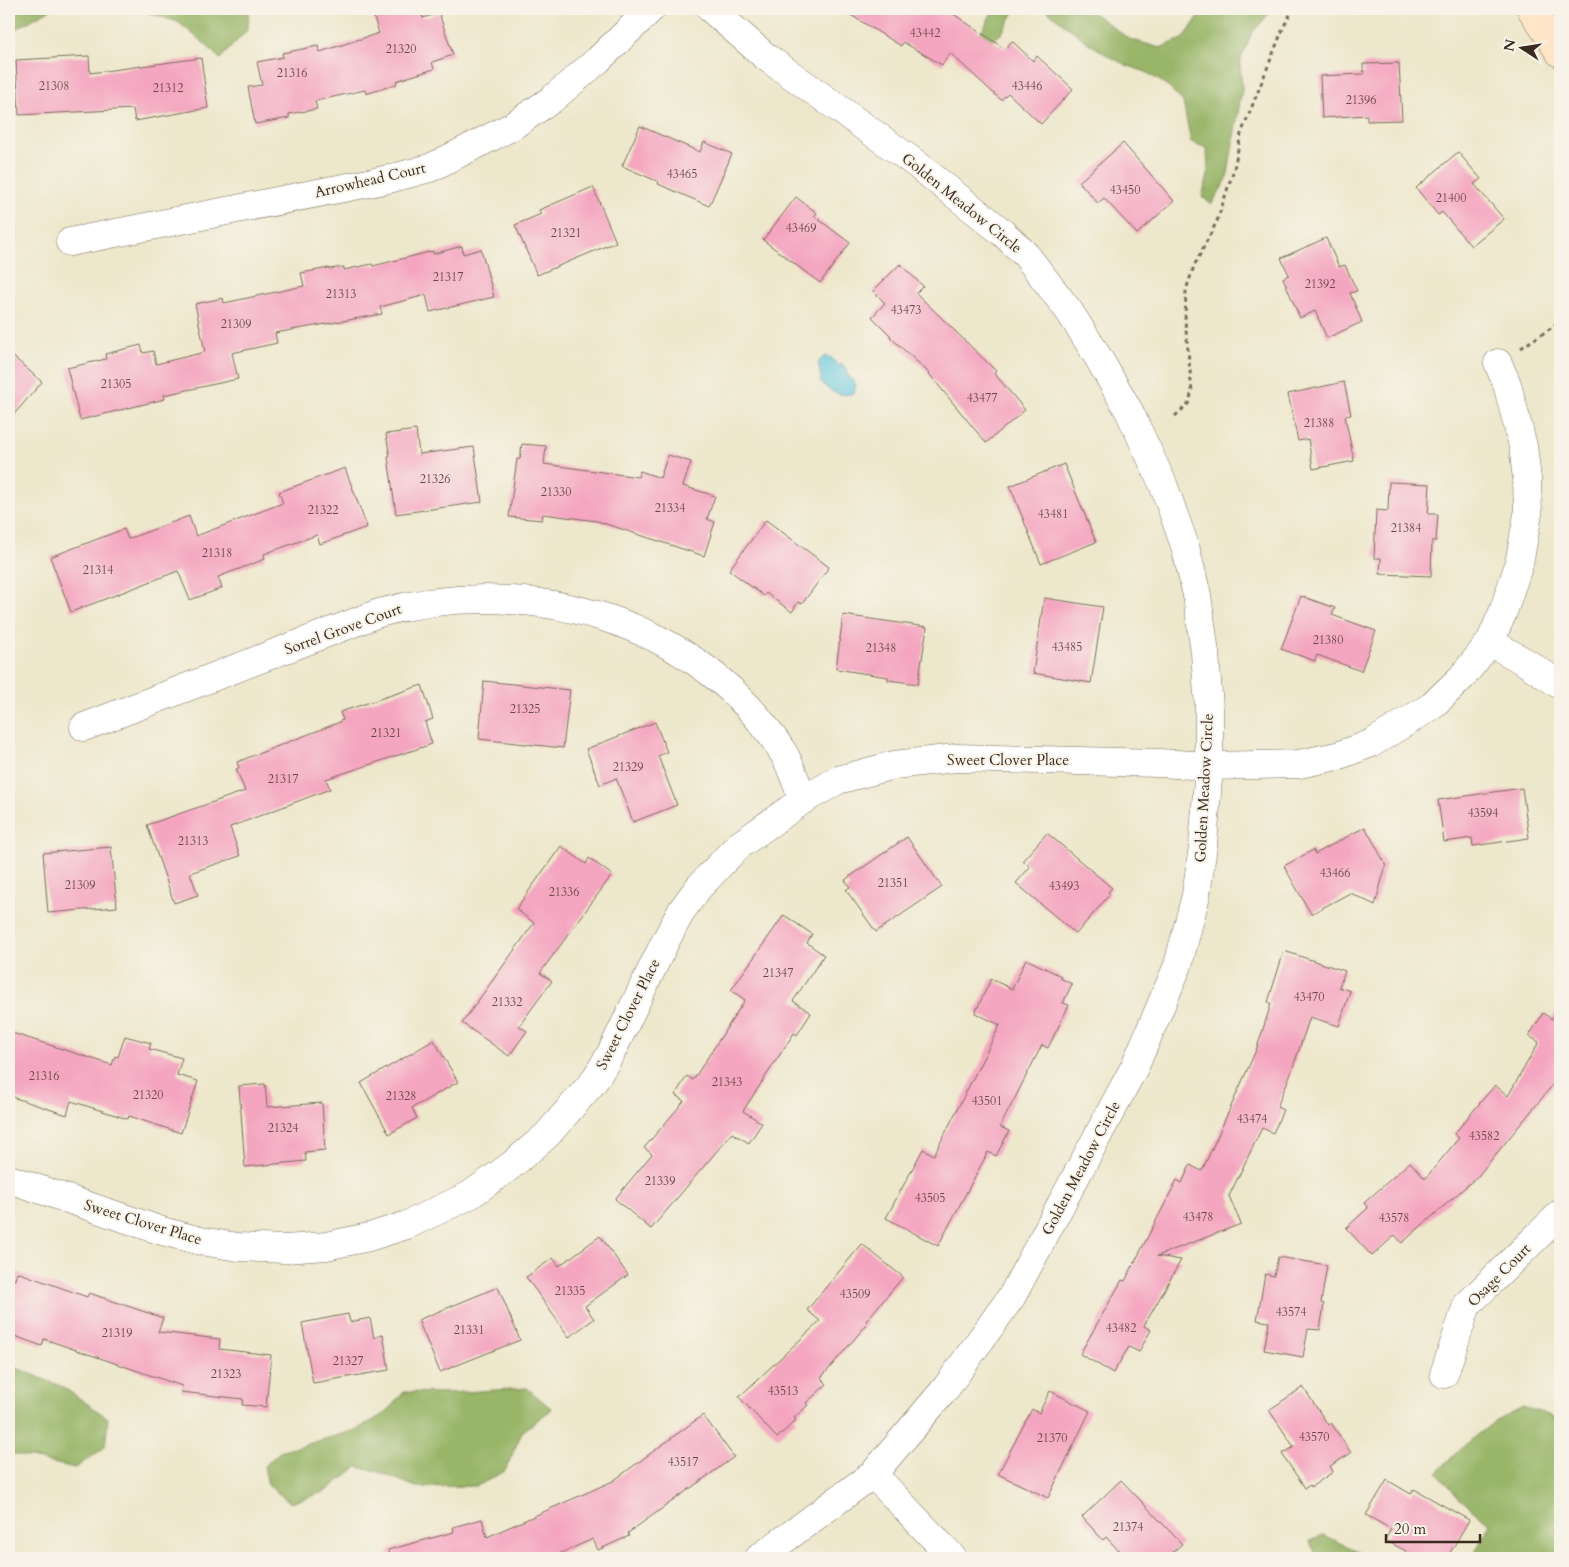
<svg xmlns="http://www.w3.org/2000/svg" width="1569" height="1567" viewBox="0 0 1569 1567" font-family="Cardo,serif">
<rect width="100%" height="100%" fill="#f7f3e8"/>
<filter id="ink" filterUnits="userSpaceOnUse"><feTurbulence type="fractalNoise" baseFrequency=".02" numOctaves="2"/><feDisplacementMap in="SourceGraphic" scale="10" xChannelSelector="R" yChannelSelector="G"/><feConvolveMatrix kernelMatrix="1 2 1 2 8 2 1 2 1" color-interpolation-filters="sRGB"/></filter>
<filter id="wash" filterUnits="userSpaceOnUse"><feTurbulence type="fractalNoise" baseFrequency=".0096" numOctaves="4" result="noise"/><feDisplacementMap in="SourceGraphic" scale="20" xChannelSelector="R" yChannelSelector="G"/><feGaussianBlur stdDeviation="1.12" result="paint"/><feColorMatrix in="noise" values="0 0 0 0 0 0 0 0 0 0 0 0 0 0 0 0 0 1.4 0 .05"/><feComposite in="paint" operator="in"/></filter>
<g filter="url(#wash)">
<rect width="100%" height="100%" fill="#ede7cb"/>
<!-- forest -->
<g fill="#98b567" stroke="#6a7042">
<polygon points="9,9 51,9 9,33"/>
<polygon points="137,9 249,9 248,29 220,59 205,44 178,22"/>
<polygon points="994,9 1018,9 1014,12 1001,34 983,46 979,36"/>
<polygon points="1045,9 1088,9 1129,39 1160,48 1184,38 1201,13 1202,9 1273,9 1252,33 1240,61 1242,89 1227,179 1211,205 1202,196 1208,176 1207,148 1191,142 1183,102 1165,84 1146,72 1126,65 1107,55 1087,42"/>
<polygon points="9,1365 63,1387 108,1418 105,1447 75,1468 9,1453"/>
<polygon points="527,1388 552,1409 522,1432 505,1471 477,1486 416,1487 379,1472 357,1467 326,1491 291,1503 268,1485 264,1466 280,1452 356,1430 384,1414 404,1392 449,1393"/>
<polygon points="1523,1407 1560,1419 1560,1556 1557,1558 1472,1558 1490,1524 1458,1497 1437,1473 1458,1451 1495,1421"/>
<polygon points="1323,1535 1373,1558 1318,1557 1309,1541"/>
</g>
<!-- water -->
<path fill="#61c7de" stroke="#4e787e" d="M826 356 832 358 838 366 842 364 848 370 847 374 856 385 854 393C839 397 830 393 820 381 823 371 812 362 826 356Z"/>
<g id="blocks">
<!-- building -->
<g fill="#f4a5c0">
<polygon points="371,9 420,9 423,18 439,13 453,55 432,62 434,69 396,81 397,84 366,94 365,90 315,101 317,109 289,114 289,118 255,124 248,87 262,85 257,62 283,57 282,53 318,46 320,52 379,33"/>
<polygon points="841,9 946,9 1005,49 1012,41 1033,61 1037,56 1073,89 1041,124 1008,93 1001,100 950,53 942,65 903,42 901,46"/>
<polygon points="89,56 90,73 201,58 208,108 135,121 133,109 19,115 16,60"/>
<polygon points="1399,63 1402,120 1367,121 1367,115 1322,118 1320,76 1364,74 1363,64"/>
<polygon points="640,126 700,152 704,142 732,154 709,206 658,184 659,182 622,166"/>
<polygon points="1123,143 1174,201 1137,234 1104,198 1098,203 1079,182"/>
<polygon points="1458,152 1481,179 1474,184 1504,219 1471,246 1442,212 1438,215 1416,188"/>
<polygon points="593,187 616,242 537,275 515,225 541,214 539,210"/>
<polygon points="796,197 817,213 814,216 850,243 820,283 763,240"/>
<polygon points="1326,238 1339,267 1345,265 1357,291 1350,293 1362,322 1327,338 1315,311 1300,318 1283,278 1289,275 1281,258"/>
<polygon points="462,246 463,254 481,249 494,297 430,312 426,295 380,307 382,314 275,333 277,343 232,353 238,379 164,395 165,399 80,420 67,368 106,359 105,354 141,345 143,353 153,351 156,364 205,352 195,304 223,298 224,303 304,286 301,273 329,268 330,269 344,267 344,270 372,264 373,266 433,251 433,254"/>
<polygon points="900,264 923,286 916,293 996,371 994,373 1025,410 986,443 925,369 890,337 891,336 872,317 885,303 873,291"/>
<polygon points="9,353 42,382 9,420"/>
<polygon points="1344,382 1351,415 1345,416 1354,461 1313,469 1308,439 1298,441 1288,394"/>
<polygon points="416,430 419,454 474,447 482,502 396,514 388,457 390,457 386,434"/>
<polygon points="522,444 546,446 544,464 638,477 640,471 660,478 668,455 691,462 683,486 715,496 707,519 715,522 704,556 597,521 543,514 542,520 509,517 517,459 520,459"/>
<polygon points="1064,464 1096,542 1041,564 1010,486"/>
<polygon points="345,468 367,527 320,544 317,535 264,554 265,559 218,577 222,588 190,600 178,571 71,612 50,557 124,529 128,539 189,516 196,536 283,503 279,492"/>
<polygon points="1389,482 1430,484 1428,514 1438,514 1436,541 1432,541 1431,576 1380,574 1381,558 1374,558 1376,510 1388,511"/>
<polygon points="766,520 829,567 802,604 798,602 792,612 766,593 764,596 729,570"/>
<polygon points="1301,596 1335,608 1332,615 1376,631 1361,671 1317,655 1315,661 1281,649"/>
<polygon points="1044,598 1103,607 1091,683 1033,673"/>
<polygon points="843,615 927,627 918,684 888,680 888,677 836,669"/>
<polygon points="484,681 570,690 563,748 479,739"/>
<polygon points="422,685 433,719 425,722 432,744 326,779 330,789 230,827 240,856 190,873 198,895 174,903 147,825 245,791 236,769 239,768 237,762 340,722 340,721 343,720 340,712"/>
<polygon points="655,722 667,752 658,756 677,805 633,822 616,778 600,785 586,749"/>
<polygon points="1522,788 1529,838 1473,846 1472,838 1444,842 1438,800"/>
<polygon points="1365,827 1386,865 1375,905 1350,893 1311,914 1284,866 1313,850 1315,854"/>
<polygon points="1047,833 1112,888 1108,892 1110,894 1076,934 1016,883 1030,867 1023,860"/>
<polygon points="907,837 942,887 876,932 846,890 850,887 845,880"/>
<polygon points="561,846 586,864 589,858 612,875 540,973 552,981 519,1026 527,1031 509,1056 462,1023 534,923 516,909"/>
<polygon points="111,847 117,907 48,913 43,853"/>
<polygon points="784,915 812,934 807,943 824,955 793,1001 811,1013 797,1035 794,1033 743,1111 762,1123 749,1143 732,1133 651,1229 615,1199 652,1154 644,1148 684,1101 675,1095 687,1076 693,1080 745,1000 731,990"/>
<polygon points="1284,951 1345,971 1339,987 1350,991 1339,1026 1310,1017 1291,1073 1277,1107 1283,1110 1273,1133 1262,1128 1229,1196 1241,1224 1157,1256 1181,1260 1144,1326 1151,1330 1139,1352 1129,1347 1113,1373 1080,1354 1122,1280 1125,1281 1177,1180 1182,1183 1190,1165 1202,1171 1257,1048 1271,1004 1268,1002"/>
<polygon points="1026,959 1061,976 1060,978 1072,984 1063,1003 1069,1005 1048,1048 1042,1045 1000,1127 1009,1131 996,1156 988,1152 938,1246 886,1218 923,1149 934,1155 1000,1025 975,1013 991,979 1012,989"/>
<polygon points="1560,1004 1560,1076 1478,1176 1402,1243 1395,1235 1372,1256 1346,1228 1368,1208 1364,1203 1410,1162 1425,1179 1459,1138 1454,1134 1495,1085 1508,1096 1539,1042 1529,1036 1543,1013 1552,1019"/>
<polygon points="9,1032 112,1065 115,1056 118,1057 125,1036 151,1043 149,1049 182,1058 177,1075 198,1081 181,1133 129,1116 128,1119 71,1101 67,1115 9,1096"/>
<polygon points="434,1040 458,1082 412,1108 417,1118 389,1134 361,1083"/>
<polygon points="265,1084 267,1107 322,1103 325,1150 305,1152 306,1161 245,1167 239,1086"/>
<polygon points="600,1236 628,1275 585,1306 594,1319 569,1337 526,1277 553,1258 559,1266"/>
<polygon points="862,1244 903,1277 866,1321 868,1323 821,1378 827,1384 806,1403 808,1405 794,1418 796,1420 777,1438 739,1397 820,1321 807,1310"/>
<polygon points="1278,1257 1327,1265 1321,1303 1324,1304 1320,1330 1308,1329 1303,1357 1264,1350 1269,1322 1257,1320 1265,1274 1274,1276"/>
<polygon points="17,1272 87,1297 89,1293 163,1318 158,1332 220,1339 219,1349 271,1355 266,1407 242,1405 243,1399 181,1392 182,1386 44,1339 42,1346 9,1334 9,1278 15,1280"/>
<polygon points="498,1287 520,1340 440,1372 418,1320"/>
<polygon points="348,1314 350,1322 370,1318 374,1338 383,1334 389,1370 313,1383 302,1323"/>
<polygon points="1303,1387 1328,1425 1331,1423 1351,1453 1330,1466 1333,1472 1311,1487 1310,1485 1305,1488 1282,1454 1294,1447 1269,1410"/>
<polygon points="1050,1391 1090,1411 1048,1498 998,1474 1032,1409 1039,1413"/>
<polygon points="703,1415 734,1457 628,1533 629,1536 598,1550 593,1539 550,1558 389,1558 388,1550 454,1532 453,1527 482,1519 487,1537 613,1481"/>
<polygon points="1121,1480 1182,1544 1166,1558 1126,1558 1106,1537 1103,1540 1082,1517"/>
<polygon points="1387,1480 1411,1494 1414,1489 1469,1520 1447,1558 1419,1558 1385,1540 1391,1529 1366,1515"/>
</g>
</g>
</g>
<g filter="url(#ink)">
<use href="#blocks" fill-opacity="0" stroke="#796c5b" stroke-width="1"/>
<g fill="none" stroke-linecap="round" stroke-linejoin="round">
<defs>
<g id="street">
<polyline points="711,9 766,57 911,160 1002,232 1026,255 1069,311 1095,352 1129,411 1163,484 1185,546 1197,595 1205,653 1209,708 1209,766 1203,846 1196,895 1178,965 1135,1066 1012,1296 946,1388 873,1474 759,1558"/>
<polyline points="70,242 389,179 430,168 511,127 551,100 598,60 651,9"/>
<polyline points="1490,642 1527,663 1560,685"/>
<path d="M84 727 379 613C528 573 700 619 784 754 792 768 797 785 803 800"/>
<polyline points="9,1179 162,1231 201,1241 238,1247 285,1249 326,1246 369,1237 407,1225 470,1195 508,1168 546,1136 594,1081 611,1053 665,942 682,910 699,887 738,846 803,800 838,780 894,765 956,758 1159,763 1209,766 1299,764 1337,756 1372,743 1432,706 1462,677 1490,642 1503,612 1519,564 1528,514 1527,479 1523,446 1507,384 1498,363"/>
<polyline points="1444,1374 1467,1305 1560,1214"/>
<polyline points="873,1474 953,1558"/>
</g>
<polyline id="secondary" points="1531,9 1560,53"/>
</defs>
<!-- street casing -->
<use href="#street" stroke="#796c5b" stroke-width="29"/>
<!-- secondary casing -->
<use href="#secondary" stroke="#796c5b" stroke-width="29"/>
<!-- path -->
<g stroke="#796c5b" stroke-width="3" stroke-dasharray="4 4" stroke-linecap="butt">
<polyline points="1521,348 1560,322"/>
<polyline points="1175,416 1188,404 1192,392 1185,320 1186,290 1194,266 1217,221 1234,169 1241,134 1284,26 1293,9"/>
</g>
<!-- street -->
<use href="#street" stroke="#fff" stroke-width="28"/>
<!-- secondary -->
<use href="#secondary" stroke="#fde5c5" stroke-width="28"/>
</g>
</g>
<g text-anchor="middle" stroke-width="4" stroke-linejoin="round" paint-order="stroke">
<!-- number labels -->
<g font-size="12" fill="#694946">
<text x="925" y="37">43442</text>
<text x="401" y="53">21320</text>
<text x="292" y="77">21316</text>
<text x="54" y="90">21308</text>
<text x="1027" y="90">43446</text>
<text x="168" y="92">21312</text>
<text x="1361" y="104">21396</text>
<text x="682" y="178">43465</text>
<text x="1125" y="194">43450</text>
<text x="1451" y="202">21400</text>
<text x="801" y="232">43469</text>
<text x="566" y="237">21321</text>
<text x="448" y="281">21317</text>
<text x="1320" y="288">21392</text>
<text x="341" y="298">21313</text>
<text x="906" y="314">43473</text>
<text x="236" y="328">21309</text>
<text x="116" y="388">21305</text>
<text x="982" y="402">43477</text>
<text x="1319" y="427">21388</text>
<text x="435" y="483">21326</text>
<text x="556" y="496">21330</text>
<text x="670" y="512">21334</text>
<text x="323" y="514">21322</text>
<text x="1053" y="518">43481</text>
<text x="1406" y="532">21384</text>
<text x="217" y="557">21318</text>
<text x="98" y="574">21314</text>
<text x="1328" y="644">21380</text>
<text x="1067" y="651">43485</text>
<text x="881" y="652">21348</text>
<text x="525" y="713">21325</text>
<text x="386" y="737">21321</text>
<text x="628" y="771">21329</text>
<text x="283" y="783">21317</text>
<text x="1483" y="817">43594</text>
<text x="193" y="845">21313</text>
<text x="1335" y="877">43466</text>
<text x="893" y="887">21351</text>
<text x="80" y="889">21309</text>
<text x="1064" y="890">43493</text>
<text x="564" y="896">21336</text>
<text x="778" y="977">21347</text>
<text x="1309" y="1001">43470</text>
<text x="507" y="1006">21332</text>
<text x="44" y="1080">21316</text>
<text x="727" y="1086">21343</text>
<text x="148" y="1099">21320</text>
<text x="401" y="1100">21328</text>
<text x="987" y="1105">43501</text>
<text x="1252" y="1123">43474</text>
<text x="283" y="1132">21324</text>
<text x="1484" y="1140">43582</text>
<text x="660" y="1185">21339</text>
<text x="930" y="1202">43505</text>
<text x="1198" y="1221">43478</text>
<text x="1394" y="1222">43578</text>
<text x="570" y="1295">21335</text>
<text x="855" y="1298">43509</text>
<text x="1291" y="1316">43574</text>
<text x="1121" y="1332">43482</text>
<text x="469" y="1334">21331</text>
<text x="117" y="1337">21319</text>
<text x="348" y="1365">21327</text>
<text x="226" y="1378">21323</text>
<text x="783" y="1395">43513</text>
<text x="1314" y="1441">43570</text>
<text x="1052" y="1442">21370</text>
<text x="683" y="1466">43517</text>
<text x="1128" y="1531">21374</text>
</g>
<!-- street labels -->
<g font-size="15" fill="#3b2a1e" stroke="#f7f3e8">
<text transform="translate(370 180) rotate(-13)" y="5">Arrowhead Court</text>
<text transform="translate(962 203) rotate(39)" y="5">Golden Meadow Circle</text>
<text transform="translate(343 629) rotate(-20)" y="5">Sorrel Grove Court</text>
<text x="1008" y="765">Sweet Clover Place</text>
<text transform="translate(1204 788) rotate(-87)" y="5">Golden Meadow Circle</text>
<text transform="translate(628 1014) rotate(-63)" y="5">Sweet Clover Place</text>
<text transform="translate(1081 1168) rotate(-62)" y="5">Golden Meadow Circle</text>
<text transform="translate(143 1222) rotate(17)" y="5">Sweet Clover Place</text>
<text transform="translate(1499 1275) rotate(-45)" y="5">Osage Court</text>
</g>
</g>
<!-- margin -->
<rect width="1569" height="1567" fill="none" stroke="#f7f3e8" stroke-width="30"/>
<!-- north arrow -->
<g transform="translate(1522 48) rotate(282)" stroke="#f7f3e8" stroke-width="4" paint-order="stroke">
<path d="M0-4L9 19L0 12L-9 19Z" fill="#3b2a1e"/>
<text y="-8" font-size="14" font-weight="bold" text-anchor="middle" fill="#3b2a1e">N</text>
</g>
<!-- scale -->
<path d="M1386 1534v8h94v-8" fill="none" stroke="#3b2a1e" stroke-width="2.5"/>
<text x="1394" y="1534" font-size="15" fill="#3b2a1e" stroke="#f7f3e8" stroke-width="4" paint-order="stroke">20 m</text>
</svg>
